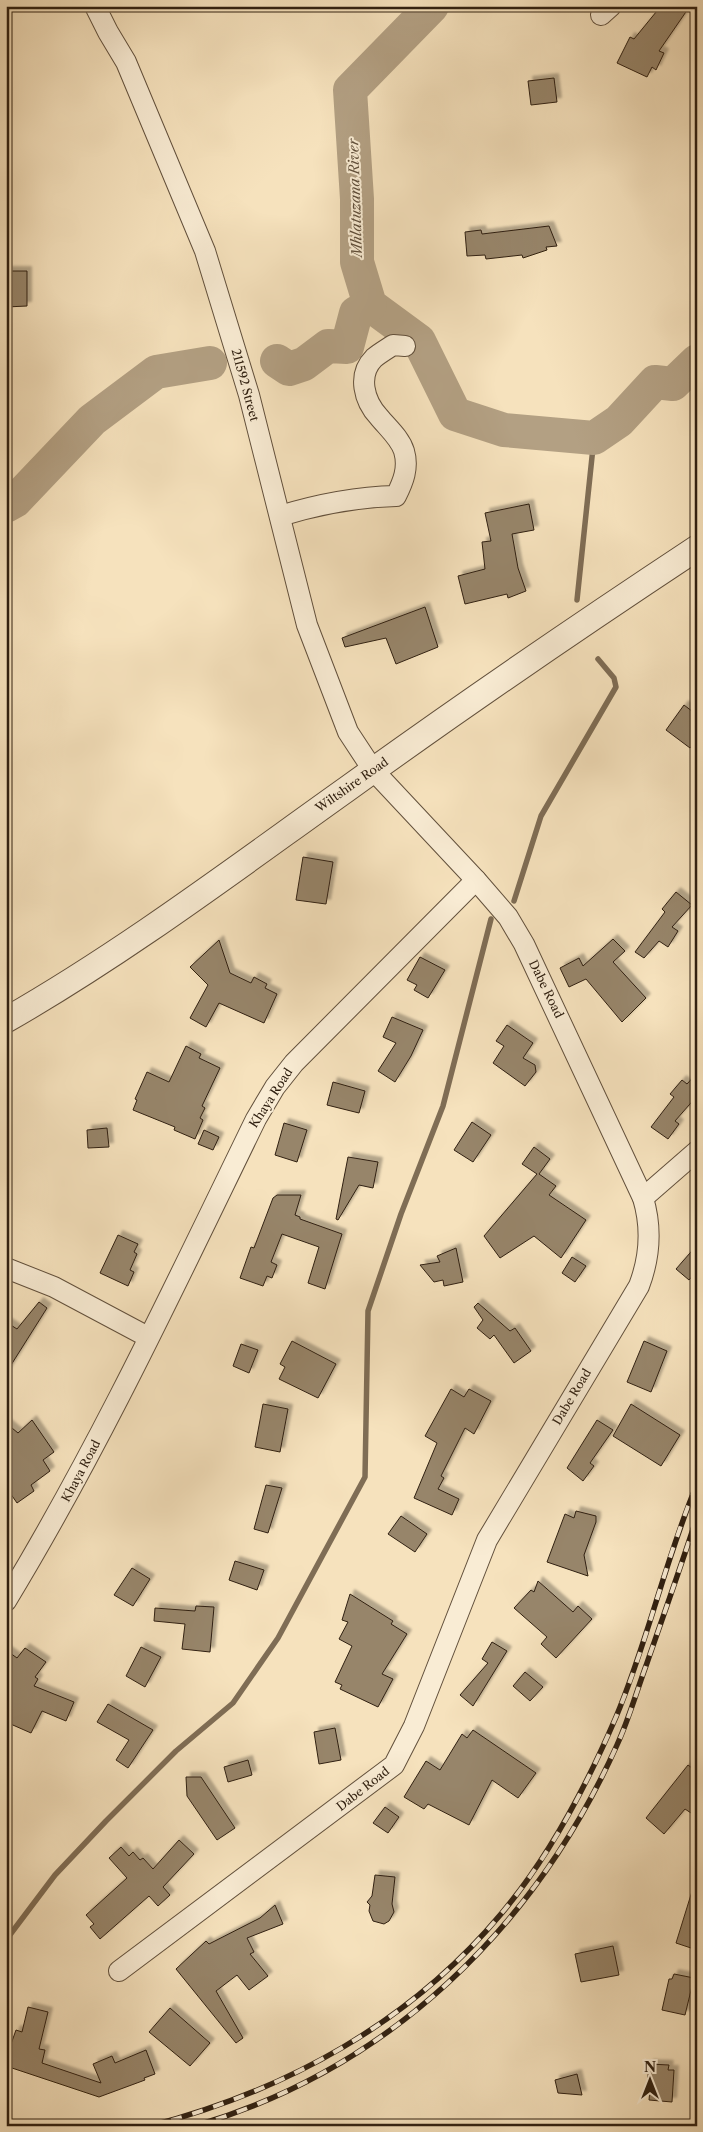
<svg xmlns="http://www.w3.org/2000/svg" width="703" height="2132" viewBox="0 0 703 2132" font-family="'Libre Caslon Text',serif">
<defs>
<filter id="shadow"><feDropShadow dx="4.5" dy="-4.5" stdDeviation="1" flood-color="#0004"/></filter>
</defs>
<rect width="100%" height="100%" fill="#f6e2bd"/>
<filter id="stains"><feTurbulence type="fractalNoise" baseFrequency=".004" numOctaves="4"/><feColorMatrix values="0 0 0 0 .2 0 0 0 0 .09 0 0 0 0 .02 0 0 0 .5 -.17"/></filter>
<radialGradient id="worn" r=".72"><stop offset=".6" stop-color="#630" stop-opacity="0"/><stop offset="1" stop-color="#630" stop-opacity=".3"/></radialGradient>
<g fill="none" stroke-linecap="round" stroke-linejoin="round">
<!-- stream -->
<g stroke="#7f6d55" stroke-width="5.5">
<polyline points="577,600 594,438"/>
<polyline points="514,901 541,816 616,687 614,678 598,659"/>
<polyline points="6,1940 55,1875 106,1821 176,1751 233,1703 278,1638 365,1477 368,1311 401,1214 443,1106 491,919"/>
</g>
<!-- river -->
<g stroke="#b3a083" stroke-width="34">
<polyline points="432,6 350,90 357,199 357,262 370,305 419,341 455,414 504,430 594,438 619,421 655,382 673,384 697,361"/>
<polyline points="277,361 289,369 304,364 328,346 347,347 356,313 370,305"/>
<polyline points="6,506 15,501 92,420 156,372 210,363"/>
</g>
</g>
<!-- building -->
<g fill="#97856a" stroke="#302011" filter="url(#shadow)">
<polygon points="661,6 690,6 659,51 664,53 656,70 652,67 647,77 617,63 630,37 634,39"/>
<polygon points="554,78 557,102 531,105 528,81"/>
<polygon points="549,226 557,246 546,247 547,250 523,258 522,255 486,259 485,255 467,256 465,232 481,230 482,234"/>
<polygon points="6,271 27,271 27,306 6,307"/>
<polygon points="529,504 534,530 512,534 518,568 526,591 508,598 507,594 465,604 458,576 485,569 482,542 491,541 485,513"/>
<polygon points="425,607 438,647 396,664 386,638 345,647 342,638"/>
<polygon points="684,705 697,715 697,740 690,748 666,730"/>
<polygon points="303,857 333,862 326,904 296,900"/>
<polygon points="676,892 692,905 672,927 678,931 668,947 659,941 644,958 635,952 665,912 662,909"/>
<polygon points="613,939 625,951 613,962 646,998 622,1022 586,979 569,987 560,968 579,958 583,966"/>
<polygon points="219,940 230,973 251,983 254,977 267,984 265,988 277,994 264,1023 219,1003 206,1027 190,1018 208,985 190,967"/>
<polygon points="420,957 445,970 428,998 414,990 417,985 407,980"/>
<polygon points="392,1017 423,1030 411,1056 395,1082 378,1071 396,1043 383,1037"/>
<polygon points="507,1025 533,1043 523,1058 535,1065 536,1072 525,1086 493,1063 504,1046 496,1041"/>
<polygon points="186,1046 201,1054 199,1058 220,1068 202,1106 205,1108 200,1118 203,1120 195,1139 174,1130 175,1127 133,1110 137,1100 135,1099 147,1072 169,1082"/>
<polygon points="697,1073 697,1096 675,1121 679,1124 668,1139 651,1127 674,1097 670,1094 682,1080 687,1084"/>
<polygon points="333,1082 365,1091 359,1113 327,1105"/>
<polygon points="472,1122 491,1135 473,1162 454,1150"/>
<polygon points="284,1123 307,1130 297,1162 275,1155"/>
<polygon points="107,1128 109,1147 88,1148 87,1130"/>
<polygon points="204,1130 219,1137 213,1150 198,1144"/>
<polygon points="534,1147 550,1159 539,1174 556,1186 549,1195 586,1220 561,1258 534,1236 500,1258 484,1236 537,1174 522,1164"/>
<polygon points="348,1157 378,1162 373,1188 359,1185 338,1220 336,1219"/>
<polygon points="277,1195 301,1195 295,1215 300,1217 300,1219 342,1234 325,1289 308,1283 319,1247 282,1234 271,1262 277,1265 272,1278 267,1276 263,1286 240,1278 251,1247 254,1248 273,1198"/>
<polygon points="118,1235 138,1244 134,1252 137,1254 130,1270 134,1272 128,1286 100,1273"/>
<polygon points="697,1245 697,1271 689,1280 676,1269"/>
<polygon points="456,1248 463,1282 444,1286 443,1280 434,1282 420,1265 440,1262 437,1256"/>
<polygon points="572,1257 586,1266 575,1282 562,1273"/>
<polygon points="39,1302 47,1308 6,1373 6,1322 17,1329"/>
<polygon points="478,1303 510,1331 515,1328 531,1351 514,1363 494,1335 490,1339 477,1328 483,1320 474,1307"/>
<polygon points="292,1341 336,1364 318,1398 279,1379 285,1367 280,1364"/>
<polygon points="644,1341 667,1351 651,1392 627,1382"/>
<polygon points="241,1344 258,1350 249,1373 233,1366"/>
<polygon points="451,1389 464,1397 469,1389 491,1401 474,1434 465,1428 441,1476 444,1478 438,1489 459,1499 452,1515 414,1498 437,1443 425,1436"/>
<polygon points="263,1404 288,1409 280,1452 255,1447"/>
<polygon points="631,1404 680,1435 661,1466 613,1436"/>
<polygon points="32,1420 54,1452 43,1460 50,1471 31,1485 34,1491 17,1503 6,1487 6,1423 18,1433"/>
<polygon points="597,1420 613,1430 590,1463 594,1466 583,1481 567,1468"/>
<polygon points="266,1485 282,1488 268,1533 254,1529"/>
<polygon points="576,1511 596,1516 596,1522 584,1555 588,1576 547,1562 565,1514 574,1518"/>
<polygon points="401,1516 427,1534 415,1552 388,1534"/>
<polygon points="235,1561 264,1570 257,1590 229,1580"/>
<polygon points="132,1568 150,1579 133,1606 114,1595"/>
<polygon points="538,1581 573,1612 578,1606 592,1619 556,1658 541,1644 547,1637 514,1608 531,1590 534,1592"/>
<polygon points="350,1594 393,1621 391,1624 407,1634 382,1674 393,1679 378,1707 340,1689 342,1685 335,1682 352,1646 339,1639 348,1622 342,1620"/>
<polygon points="196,1606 214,1607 210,1652 182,1649 185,1624 154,1621 155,1608 195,1611"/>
<polygon points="492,1642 507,1651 473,1706 460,1695 488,1663 482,1659"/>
<polygon points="141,1647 161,1657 145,1687 126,1676"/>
<polygon points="25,1648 46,1662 35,1677 38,1679 34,1686 74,1702 66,1721 42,1711 31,1733 6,1722 6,1650 17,1658"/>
<polygon points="525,1672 543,1687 530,1701 513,1686"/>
<polygon points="108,1704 153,1730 128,1768 116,1760 129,1740 97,1722"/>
<polygon points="335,1728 341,1760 319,1764 314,1732"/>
<polygon points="473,1730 536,1773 518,1798 492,1780 469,1825 428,1804 424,1809 404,1797 426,1761 440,1770 462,1734 467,1738"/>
<polygon points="248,1760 252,1775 228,1782 224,1767"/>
<polygon points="688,1765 697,1772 697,1817 685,1809 664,1834 646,1818"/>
<polygon points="186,1777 201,1777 235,1828 217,1840 187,1796"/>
<polygon points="385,1807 399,1817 388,1833 373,1823"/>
<polygon points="179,1840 194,1854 163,1887 170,1895 158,1906 149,1896 100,1939 90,1927 94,1924 86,1915 127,1878 109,1858 121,1847 129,1856 133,1852 140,1860 143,1858 153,1869"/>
<polygon points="375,1875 395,1877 392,1904 394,1912 389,1921 384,1924 373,1921 369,1911 370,1905 367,1902 372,1896"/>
<polygon points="693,1888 697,1889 697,1950 676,1943"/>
<polygon points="275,1905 283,1924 247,1938 254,1952 250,1954 268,1976 249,1990 237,1975 216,1991 243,2038 236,2043 176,1969 206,1941 209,1944 260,1918"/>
<polygon points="613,1946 619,1975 581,1982 575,1954"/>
<polygon points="674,1974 694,1978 685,2015 662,2010 669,1979 672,1979"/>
<polygon points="28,2007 48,2012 39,2049 45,2050 42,2063 101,2083 93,2064 112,2056 115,2063 146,2050 155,2074 144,2078 145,2080 99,2097 6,2066 6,2058 16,2030 22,2032"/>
<polygon points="170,2008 210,2043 190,2066 149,2032"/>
<polygon points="649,2064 669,2065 668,2070 674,2070 672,2102 649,2100 650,2089 647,2088"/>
<polygon points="577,2074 582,2095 558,2093 555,2080"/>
</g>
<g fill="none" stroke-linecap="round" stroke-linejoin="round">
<defs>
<g id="minor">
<path d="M95 6 108 32 126 62 205 251 249 395 307 625 348 732 373 770 476 880 508 917 524 944 643 1198C652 1228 650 1257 639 1286L487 1540 414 1726 394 1765 119 1971"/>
<polyline points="601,15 611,6"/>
<path d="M280 516C319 504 355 497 396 496 403 482 409 468 404 451 400 438 388 428 379 417 364 401 357 375 374 358 380 353 387 349 393 345L405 346"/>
<polyline points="643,1198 697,1151"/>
<polyline points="6,1268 54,1287 148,1337"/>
<path d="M6 1601C100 1446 177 1281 256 1119L275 1087 294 1063 476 880"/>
</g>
<path id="tertiary" d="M6 1020C125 952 236 868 347 789 462 706 579 626 697 548"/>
</defs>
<!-- minor casing -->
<use href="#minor" stroke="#62503c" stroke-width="22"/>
<!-- tertiary casing -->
<use href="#tertiary" stroke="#62503c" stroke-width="27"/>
<!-- minor -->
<use href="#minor" stroke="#f9ecd4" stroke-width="20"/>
<!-- tertiary -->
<use href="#tertiary" stroke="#f9ecd4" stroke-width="25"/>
<defs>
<g id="rail">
<path d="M150 2126C285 2091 410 2023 501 1914 550 1856 586 1787 616 1717 648 1641 665 1560 697 1484"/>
<path d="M195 2126C389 2069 535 1928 617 1745 629 1719 637 1690 647 1663 664 1614 681 1566 697 1517"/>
</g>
</defs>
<!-- rail casing -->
<use href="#rail" stroke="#302011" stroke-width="5.5"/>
<!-- rail -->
<use href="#rail" stroke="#f9ecd4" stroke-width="4" stroke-dasharray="11" stroke-linecap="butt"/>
</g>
<g text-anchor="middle" stroke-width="4" stroke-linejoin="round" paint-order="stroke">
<!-- street labels -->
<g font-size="12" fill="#302011" stroke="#f9ecd4">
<text transform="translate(245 385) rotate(75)" y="4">211592 Street</text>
<text transform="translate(352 785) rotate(-35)" y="4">Wiltshire Road</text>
<text transform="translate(546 989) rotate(64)" y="4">Dabe Road</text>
<text transform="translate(271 1098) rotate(-57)" y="4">Khaya Road</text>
<text transform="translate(572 1397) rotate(-59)" y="4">Dabe Road</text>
<text transform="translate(81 1471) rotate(-62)" y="4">Khaya Road</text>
<text transform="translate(363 1789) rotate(-38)" y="4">Dabe Road</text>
</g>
<!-- water labels -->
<g font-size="14" font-style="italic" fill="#5e4d39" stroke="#f9ecd4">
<text transform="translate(355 198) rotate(-92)" y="5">Mhlatuzana River</text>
</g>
</g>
<!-- margin -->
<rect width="703" height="2132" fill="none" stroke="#f6e2bd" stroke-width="25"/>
<rect x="8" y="8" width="688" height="2117" fill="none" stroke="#302011" stroke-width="2.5"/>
<rect x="12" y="12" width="678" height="2107" fill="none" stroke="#302011"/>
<!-- north arrow -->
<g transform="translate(650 2080)" stroke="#f9ecd4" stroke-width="4" paint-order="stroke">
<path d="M0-4L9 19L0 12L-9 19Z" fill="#302011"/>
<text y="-8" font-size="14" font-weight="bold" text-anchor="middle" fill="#302011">N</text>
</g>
<rect width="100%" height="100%" filter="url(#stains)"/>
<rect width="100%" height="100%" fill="url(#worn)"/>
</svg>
